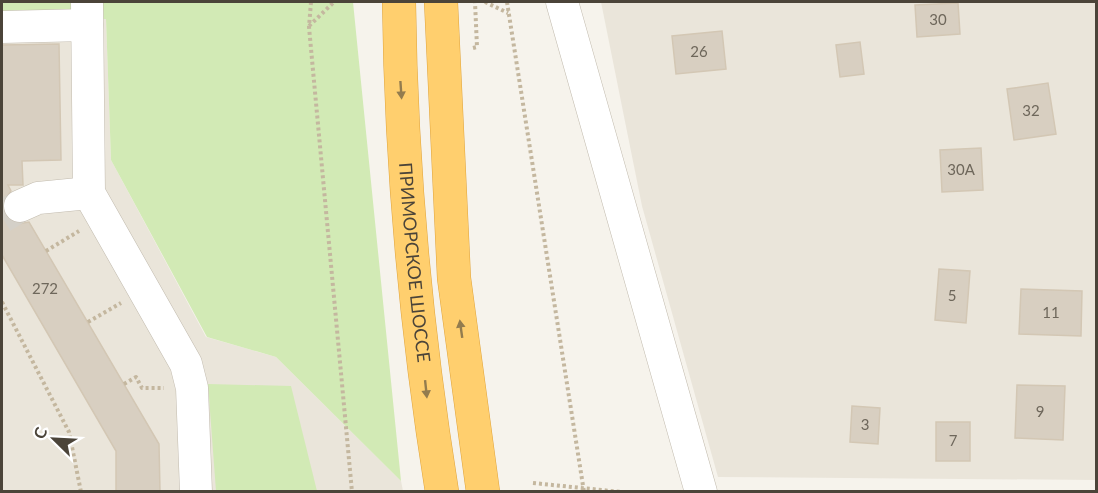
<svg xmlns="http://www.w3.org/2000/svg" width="1098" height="493" viewBox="0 0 1098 493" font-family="Lato,sans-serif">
<rect width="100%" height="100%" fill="#f6f3ec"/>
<!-- residential -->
<g fill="#eae5da">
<polygon points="601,2 1096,2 1096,480 718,477 642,206"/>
<polygon points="106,19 111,160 206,337 276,357 401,481 403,491 2,491 2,22"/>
</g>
<!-- green -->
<g fill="#d2eab5">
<polygon points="2,2 353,2 401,481 276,357 207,337 111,160 106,19 2,22"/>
<polygon points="208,384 291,386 317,491 216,491"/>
</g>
<!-- building -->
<g fill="#d8cfc1" stroke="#d3c7b4" stroke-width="1.5">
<polygon points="958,3 960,34 917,37 915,5"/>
<polygon points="722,31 726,69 676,74 672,36"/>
<polygon points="860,42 864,74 840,77 836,45"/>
<polygon points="59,44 61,160 22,161 23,185 8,185 11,191 2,204 3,213 9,220 18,224 29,222 159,444 160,492 116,492 116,451 2,255 2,45"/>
<polygon points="1048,83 1056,134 1014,140 1007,89"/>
<polygon points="981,148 983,190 942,192 940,150"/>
<polygon points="939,269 970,271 966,323 935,320"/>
<polygon points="1021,289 1082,291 1081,336 1019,334"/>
<polygon points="1017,385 1065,386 1063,440 1015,438"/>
<polygon points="852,406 880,408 878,444 850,442"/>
<rect x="936" y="422" width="34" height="39"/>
</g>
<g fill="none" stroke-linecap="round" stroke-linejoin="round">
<!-- minor-tunnel -->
<polyline stroke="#d4d0c8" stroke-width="32" stroke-dasharray="32 16" stroke-linecap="butt" points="2,217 20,206"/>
<defs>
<g id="minor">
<polyline points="87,2 89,193 186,364 192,388 196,492"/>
<polyline points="562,2 701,492"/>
<polyline points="2,27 87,25"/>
<polyline points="20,206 38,198 89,193"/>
</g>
<g id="highway">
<path id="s1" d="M399 2C401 165 416 330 442 492"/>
<polyline points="441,2 454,278 483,492"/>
</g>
</defs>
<!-- minor casing -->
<use href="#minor" stroke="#c2bbae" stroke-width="33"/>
<!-- highway casing -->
<use href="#highway" stroke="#e0a43c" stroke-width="34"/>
<!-- path -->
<g stroke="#c4b79f" stroke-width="4" stroke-dasharray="3 3" stroke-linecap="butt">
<polyline points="311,2 309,27 352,492"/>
<polyline points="485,2 508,13"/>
<polyline points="507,2 584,492"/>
<polyline points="309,26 334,2"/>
<polyline points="473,48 477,47 475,2"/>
<polyline points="46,251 79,231"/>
<polyline points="2,302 69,432 81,492"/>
<polyline points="88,322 121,303"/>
<polyline points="124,384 136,377 142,388 164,388"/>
<polyline points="533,483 621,492"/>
</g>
<!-- minor -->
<use href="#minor" stroke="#fff" stroke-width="32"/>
<!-- highway -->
<use href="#highway" stroke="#ffcf6e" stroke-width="33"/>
</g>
<!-- one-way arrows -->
<defs><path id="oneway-solid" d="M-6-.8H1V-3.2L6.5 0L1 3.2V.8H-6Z" transform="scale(1.5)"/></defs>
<g fill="#937c4e">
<use href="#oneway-solid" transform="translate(401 90) rotate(86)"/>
<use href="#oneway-solid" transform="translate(461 329) rotate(-98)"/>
<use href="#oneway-solid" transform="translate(426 389) rotate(84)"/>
</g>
<g text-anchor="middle" stroke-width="4.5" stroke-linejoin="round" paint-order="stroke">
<!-- number labels -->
<g font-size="15" fill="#6e675b">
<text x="938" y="25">30</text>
<text x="699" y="57">26</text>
<text x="1031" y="116">32</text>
<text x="961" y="175">30А</text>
<text x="45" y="294">272</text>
<text x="952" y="301">5</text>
<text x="1051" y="318">11</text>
<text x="1040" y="417">9</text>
<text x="865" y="430">3</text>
<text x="953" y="446">7</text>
</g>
<!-- street labels -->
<g font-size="18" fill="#4b4439" stroke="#fff">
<text dy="6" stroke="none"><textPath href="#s1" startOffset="261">ПРИМОРСКОЕ ШОССЕ</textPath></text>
</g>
</g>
<!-- border -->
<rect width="1098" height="493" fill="none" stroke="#4b4439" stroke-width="6"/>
<!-- north arrow -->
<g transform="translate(54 439) rotate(294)" stroke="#ffffff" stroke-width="4.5" paint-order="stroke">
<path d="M0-4.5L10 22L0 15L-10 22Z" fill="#4b4439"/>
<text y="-9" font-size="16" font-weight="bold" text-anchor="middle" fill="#4b4439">С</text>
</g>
</svg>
